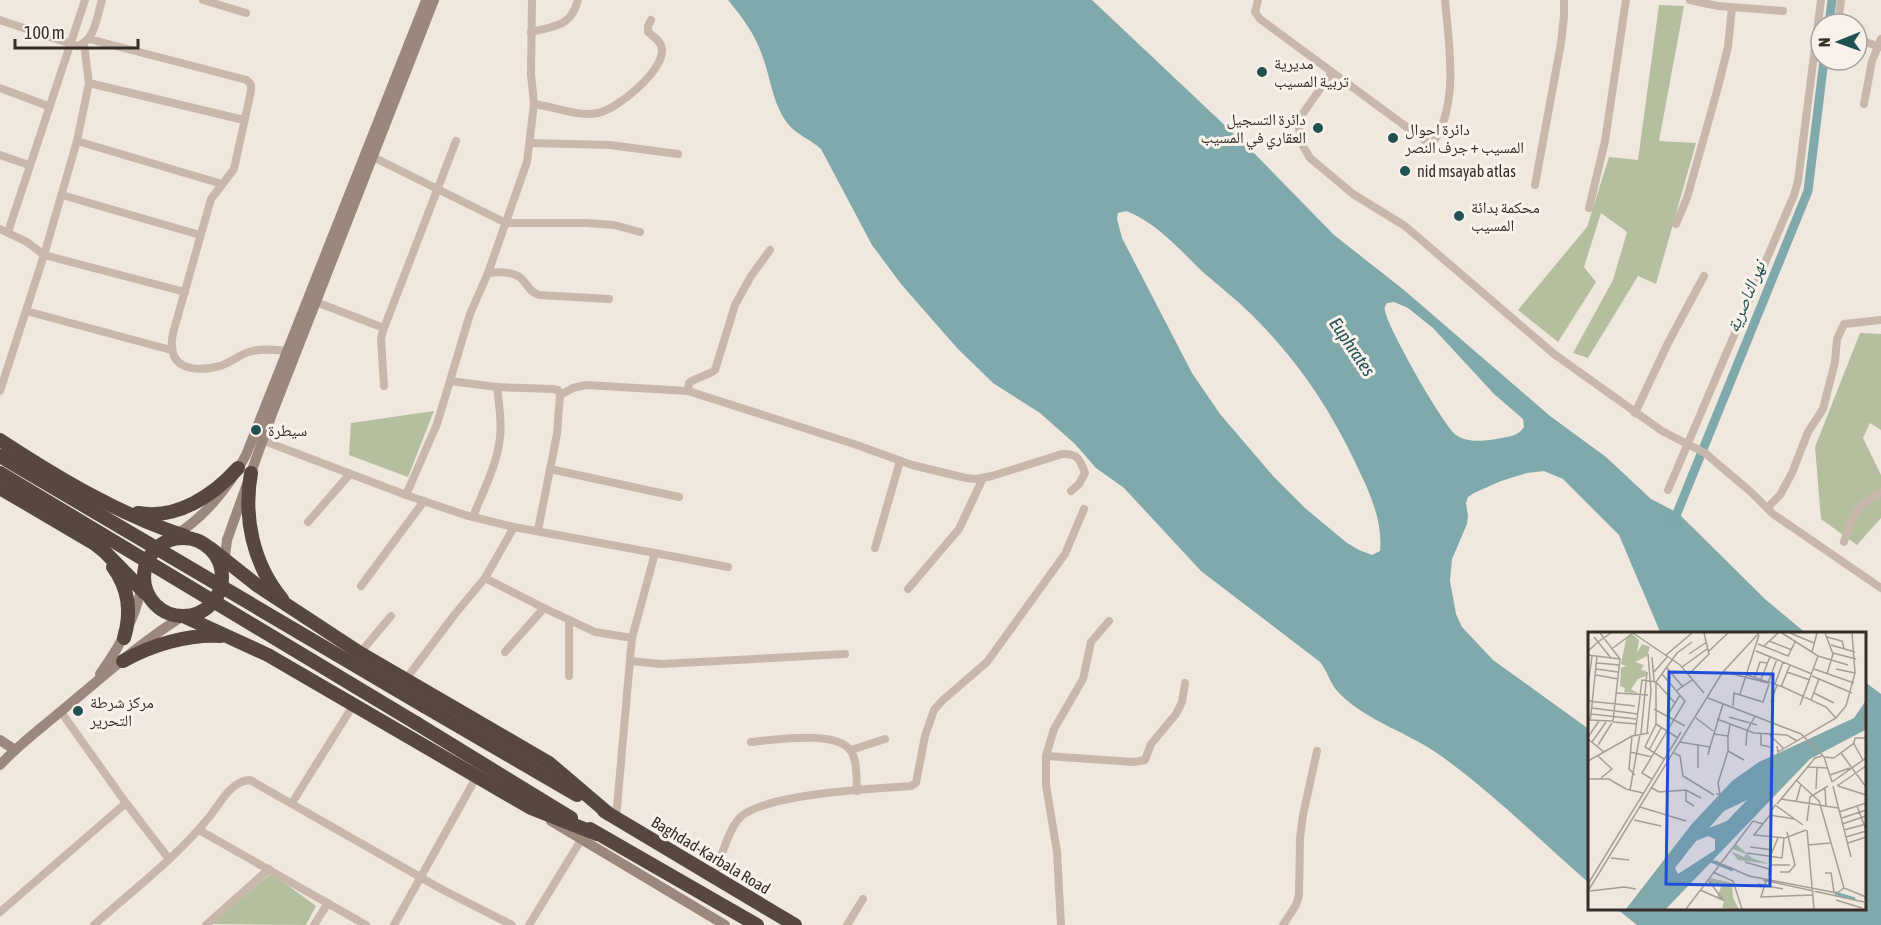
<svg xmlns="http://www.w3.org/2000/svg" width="1881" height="925" viewBox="0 0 1881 925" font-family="'Asap Condensed','Noto Naskh Arabic',sans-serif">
<rect width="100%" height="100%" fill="#f0e8de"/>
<!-- green -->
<g fill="#b4bf9f">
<polygon points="1659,5 1684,6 1659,141 1696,143 1656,284 1638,276 1588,358 1573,353 1613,280 1627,232 1601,213 1584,267 1596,282 1558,342 1518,310 1587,227 1609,157 1638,160"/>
<polygon points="1860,333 1881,334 1881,430 1870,423 1863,438 1881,475 1881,518 1857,545 1821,519 1815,447"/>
<polygon points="434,411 408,477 349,455 351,423"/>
<polygon points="271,873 316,906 306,925 212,924"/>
</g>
<!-- water -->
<g fill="#7fa9ab" fill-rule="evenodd">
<path d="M728 0H1092L1252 151 1334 235 1404 290 1550 416 1606 457 1651 499 1678 513 1766 600 1807 634H1661L1619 535 1563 479 1544 471 1527 473 1501 481 1474 493 1468 497 1466 503 1468 516 1467 524 1452 559 1450 581 1456 614 1462 627 1493 660 1590 730V884C1542 842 1496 796 1444 758 1411 733 1369 723 1339 693 1330 684 1328 672 1320 662L1201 571 1124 488 1096 468 1075 444 1040 413 993 383 957 348 901 284 872 245 821 149C810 139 797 135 788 124 772 103 771 78 762 55 755 34 742 17 728 0ZM1126 211C1156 222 1181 251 1204 273 1220 287 1237 300 1252 315 1297 360 1329 407 1356 464 1369 491 1383 520 1380 551L1372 555 1359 550 1347 543 1305 508 1273 476 1220 414 1192 373 1122 238 1117 219 1118 213ZM1394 302 1408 308 1433 328 1494 394 1523 419 1524 427C1519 436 1507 437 1496 439 1483 441 1467 443 1456 435 1443 425 1388 328 1385 311 1384 307 1385 307 1387 303Z"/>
<polygon points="1865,682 1881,694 1881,925 1637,925 1617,909 1864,908"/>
</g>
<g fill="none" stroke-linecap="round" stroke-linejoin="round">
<!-- canal -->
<g stroke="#7fa9ab" stroke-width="9">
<polyline points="1829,24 1832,0"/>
<polyline points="1673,523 1808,191 1824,60"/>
</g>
<!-- street -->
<g stroke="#c8b8ab" stroke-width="8">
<polyline points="203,0 246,13"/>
<path d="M1258 0 1255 12 1260 19 1431 145C1460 108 1449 45 1445 0"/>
<polyline points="1690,0 1718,6 1783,11"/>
<path d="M0 20 77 46C95 41 97 16 102 0"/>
<polyline points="1838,24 1841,0"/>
<path d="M531 32C555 26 571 27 578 0"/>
<path d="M89 39 247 80 251 85V91L234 169 211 199 173 333C166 368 191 373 220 366 230 363 239 355 249 352 261 348 275 350 287 351"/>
<polyline points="1857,39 1880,47"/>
<polyline points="1332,72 1299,119 1299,129 1303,146 1310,158 1353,194 1405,226 1554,354 1662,431 1705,453 1752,493 1773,514 1881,588"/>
<polyline points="89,83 244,120"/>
<polyline points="0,88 48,106"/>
<path d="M534 104C556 107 577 117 598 113 618 109 663 71 662 50 662 42 654 37 648 32V26L651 20"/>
<polyline points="1864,104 1872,61 1881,39"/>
<polyline points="77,141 222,184"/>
<polyline points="531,143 610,145 678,154"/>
<polyline points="0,155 29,165"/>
<polyline points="373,157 506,223 587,223 614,225 640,232"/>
<polyline points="1535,185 1561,43 1564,16 1564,0"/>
<polyline points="62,195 200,235"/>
<polyline points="1589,208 1605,141 1626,0"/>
<polyline points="1676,224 1687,198 1717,91 1728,47 1732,7"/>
<polyline points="0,229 27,242 44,255 185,292"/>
<polyline points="8,232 85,0"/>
<path d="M488 273C497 272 509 271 518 276 527 281 528 292 539 295L609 299"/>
<polyline points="316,302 384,328"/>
<polyline points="26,311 171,350"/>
<polyline points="450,381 497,387 552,389 558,390 560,395 557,434 538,530"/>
<polyline points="384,386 381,338 384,328 456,141"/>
<polyline points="0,391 44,255 77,141 89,83 84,44"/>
<path d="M688 391 689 383C697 377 707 376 715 370L735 305 751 276 770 250"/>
<path d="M560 395 573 388 586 385 688 391 857 445 912 465 966 478 976 479 992 476 1062 454C1078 453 1080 460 1085 473L1079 484 1071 491"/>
<polyline points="1635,413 1668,343 1704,276"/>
<polyline points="259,439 406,495 465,515 514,527 655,553"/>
<polyline points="550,469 679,497"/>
<polyline points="1668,490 1794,195 1798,181 1821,0"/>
<polyline points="406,495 437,424 470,314 488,273 527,162 534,104 531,74 532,0"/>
<polyline points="1767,508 1780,495 1792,473 1808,432 1823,409 1835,362 1837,339 1844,324 1881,320"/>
<path d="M473 517C483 491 497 465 500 438 502 421 499 404 497 387"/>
<polyline points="308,522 350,474"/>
<path d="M1844 542C1852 514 1856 506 1881 492"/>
<polyline points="875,548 900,461"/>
<polyline points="485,578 544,608"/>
<polyline points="361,586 424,501"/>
<polyline points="908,589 959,529 983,478"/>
<polyline points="505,652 544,608 595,632 632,638"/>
<polyline points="360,653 391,616"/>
<polyline points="630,661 661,664 845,654"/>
<polyline points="569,676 569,620"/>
<polyline points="406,679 455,614 485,578 514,527"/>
<polyline points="61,712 126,803 169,859"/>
<path d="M751 742C773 740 836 730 850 750 858 760 856 778 857 791"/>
<polyline points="851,750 885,739"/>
<polyline points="1046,756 1134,762 1145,760 1151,744 1176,714 1182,702 1185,683"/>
<polyline points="292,803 354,704"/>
<polyline points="616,818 632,638 655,553 728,567"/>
<polyline points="199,830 366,925"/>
<path d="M713 876C722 859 725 837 737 821 756 793 876 789 911 786L916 783 925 736 934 710 943 700 987 662 1065 554 1084 509"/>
<polyline points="0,912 126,803"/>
<path d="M94 925C133 890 177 857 210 816 221 802 231 781 250 780L443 890 512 925"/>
<polyline points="206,925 269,869"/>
<polyline points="314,925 328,903"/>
<polyline points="394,925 477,776"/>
<polyline points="529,925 581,840"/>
<polyline points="847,925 863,899"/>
<polyline points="1061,925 1057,852 1046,785 1046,756 1054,729 1083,679 1091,642 1109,621"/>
<polyline points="1283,925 1296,905 1299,895 1300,838 1303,815 1317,751"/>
</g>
<!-- secondary -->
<g stroke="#9b887c" stroke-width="10">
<path d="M167 540C201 522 228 489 246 455L425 3"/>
<polyline points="222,579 227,540 272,414 434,0"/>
<path d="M100 674C122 644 139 612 144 574"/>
<polyline points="0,740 15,750"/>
<path d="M0 765C20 743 44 726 66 707 104 676 141 642 183 616"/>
<polyline points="551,821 725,925"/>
</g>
<!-- highway -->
<g stroke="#564841" stroke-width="14">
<path d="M0 440C58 478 120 515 185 536"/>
<path d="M251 473C243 517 253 564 282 599"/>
<polyline points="0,488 95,544 105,552 145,593"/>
<path d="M138 513C177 520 214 495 238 468"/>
<circle cx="183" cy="577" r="39"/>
<polyline points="210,548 258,586 360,653 549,763 609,814"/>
<path d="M113 567C129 589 132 612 124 638"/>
<polyline points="183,616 268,655 531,808 597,834"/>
<path d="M123 661C151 645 188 634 221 636"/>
<polyline points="424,706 577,795"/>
<polyline points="416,723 571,818"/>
<polyline points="604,811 795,925"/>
<polyline points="590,829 757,925"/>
</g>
<!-- highway-bridge -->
<g stroke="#564841" stroke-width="14">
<polyline points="0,456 424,706"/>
<polyline points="0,473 416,723"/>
</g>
</g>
<!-- markers -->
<g fill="#225154" stroke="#f8f2ea" stroke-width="2">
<circle cx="1262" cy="72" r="6"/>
<circle cx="1318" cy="128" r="6"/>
<circle cx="1393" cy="138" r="6"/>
<circle cx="1405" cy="171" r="6"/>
<circle cx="1459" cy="216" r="6"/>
<circle cx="256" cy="430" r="6"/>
<circle cx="78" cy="711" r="6"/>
</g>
<g text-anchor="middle" stroke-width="6" stroke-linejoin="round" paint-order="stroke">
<!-- poi labels -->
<g font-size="16" fill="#362d29" stroke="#f8f2ea" text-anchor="start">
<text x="1274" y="69">مديرية<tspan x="1274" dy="18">تربية المسيب</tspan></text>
<text x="1306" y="125" text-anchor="end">دائرة التسجيل<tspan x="1306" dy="18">العقاري في المسيب</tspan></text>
<text x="1405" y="135">دائرة احوال<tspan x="1405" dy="18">المسيب + جرف النصر</tspan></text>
<text x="1417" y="177">nid msayab atlas</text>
<text x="1471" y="213">محكمة بدائة<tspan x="1471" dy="18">المسيب</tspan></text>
<text x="268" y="436">سيطرة</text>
<text x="90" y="708">مركز شرطة<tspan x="90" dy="18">التحرير</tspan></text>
</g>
<!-- street labels -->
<g font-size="16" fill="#362d29" stroke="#f8f2ea">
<text transform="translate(711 855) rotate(31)" y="6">Baghdad-Karbala Road</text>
</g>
<!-- water labels -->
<g font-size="18" font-style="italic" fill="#225154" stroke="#f8f2ea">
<text transform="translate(1746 297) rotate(-68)" y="6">نهر الناصرية</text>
<text transform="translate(1352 347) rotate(56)" y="6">Euphrates</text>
</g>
</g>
<!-- overview -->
<g transform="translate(1588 632)">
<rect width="278" height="278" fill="#f0e8de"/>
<path d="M44 2 51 8 49 21 54 12 62 15 59 24 47 30 56 33 53 38 58 39V44L50 47 43 57 51 62 36 60 37 56 32 54 33 36 38 34 33 32 38 7ZM148 212 164 226 181 232 150 228 143 219 156 225 158 222 144 217ZM123 246 144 251 145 266 151 277 134 276 136 269 129 266 134 252 125 254 120 250Z" fill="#b4bf9f"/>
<path d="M277 70V98L222 127 78 277H38L103 193 144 149 171 130 266 86ZM159 168 139 189 121 196 136 179ZM120 204 127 207V218L90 242 87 236 108 209Z" fill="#7fa9ab" fill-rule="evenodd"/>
<path fill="none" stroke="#7fa9ab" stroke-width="3" d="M123 229 145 238M247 261 267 267"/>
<path fill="none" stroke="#a69d96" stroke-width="1.5" d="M45 1 92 33 116 61M194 1 230 24 260 33M202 1 226 11M237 1 245 22 239 42M239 5 254 9 256 16M181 9 204 18M170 12 200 24 207 10M243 13 267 20M176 14 190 1M25 16 45 1M0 19 10 10 6 5M121 19 140 1M168 19 224 42M224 20 229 1M245 21 268 27M101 22 119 10M0 23 32 27M78 23 104 1M64 25 66 49M23 26 10 10 23 1M9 31 32 33M94 35 119 17M79 36 95 55M8 37 30 40M226 37 266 51M248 37 267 41M137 40 180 51M199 40 222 48M65 41 80 24M101 42 121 22 116 1M8 43 30 47M159 43 195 55M224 44 264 61M167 45 172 30 180 31M173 47 182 25M180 51 189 27M187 52 195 30M0 54 4 24M193 55 202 33M195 55 238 75 248 86M88 59 104 48M29 61 60 63M226 61 246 71M152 62 171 3M120 66 213 102 236 125 244 150M223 68 231 47M0 69 47 74M183 70 189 53M212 73 230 24M145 74 146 61 175 70 181 52M4 76 50 82M66 77 97 94M3 82 9 24M79 84 92 63M141 85 169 93M108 86 125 99M129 87 166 101 199 103 209 109M0 88 25 89 32 27 12 1M2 89 3 82 48 87M25 90 49 92M68 92 90 106M59 101 63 59 60 22M53 102 59 40M125 102 140 104 142 92M173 102V113L182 115M181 102 196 117M47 103 54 48 68 50 87 71M44 104 41 137 47 143M0 105 11 89M0 107 16 120 44 104 61 101M4 110 18 90M92 110 122 115 120 123M110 112V136M266 112 275 128M10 113 24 91M158 114 159 99 167 84M189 114 190 120 248 86 258 74 267 41 264 1M122 115 135 72M61 118 73 96M140 119 156 128M42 120 64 125M86 121 92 124 95 144 126 163M253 121 278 155M10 124 24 137 13 146M236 125 246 126 266 111 267 106H278M76 127 57 115 68 92V50L89 21 104 10M0 129 16 120M220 135 240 136M242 143 262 136M0 147H21L38 157 55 161M64 147 54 141 97 69 74 42M209 149 231 169 256 256 278 265M244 150 278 126M245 154 263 225M249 154 278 134M250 154 278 163M237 155 238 175M64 156 71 160 98 158 113 166M228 157 229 136M42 158 52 102M98 158V169L106 174M128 162H132L130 151 140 119V104M193 167 250 176M208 170 213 152M189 172 227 126 234 124M269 174 278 198M52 175 98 189M184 178 187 173 215 193M251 180 278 171M254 186 278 178M206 187 182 183 166 203 197 206 218 198M46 188 73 194M219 189 222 165 240 154M254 192 278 184M219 198 226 277M256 198 278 192M258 205 278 199M260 211 278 205M220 213 242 211M162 215 185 218M159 221 194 226 196 206M182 225 190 206M23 226 41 228M127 229 161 244 249 261 256 256M157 230 181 237M182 233H202M125 240 145 249 154 277M192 240H201L207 233 199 200M237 241H243L246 260M181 243 183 225M175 248 276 270M178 249 173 265 225 263M0 252 93 100M170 252 195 257M112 258 135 268 121 249M0 259 134 41 171 1M2 259 36 255 48 257M248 268 274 276M98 277 165 189 175 192"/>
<path fill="#1d4ed8" fill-opacity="0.15" stroke="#1d4ed8" stroke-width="3" d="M81 40 185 42 182 254 78 252Z"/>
<rect width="278" height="278" fill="none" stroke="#362d29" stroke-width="3"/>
</g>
<!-- north arrow -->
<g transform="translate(1839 42) rotate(269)"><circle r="28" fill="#f8f2ea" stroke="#aaa39d" stroke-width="1.5"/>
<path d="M0-4.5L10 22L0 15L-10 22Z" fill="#225154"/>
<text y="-9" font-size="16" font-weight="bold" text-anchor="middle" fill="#362d29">N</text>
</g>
<!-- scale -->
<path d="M15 39v9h123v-9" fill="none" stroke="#362d29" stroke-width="3"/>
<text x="24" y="39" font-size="18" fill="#362d29" stroke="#f8f2ea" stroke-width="4.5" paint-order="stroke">100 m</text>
</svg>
